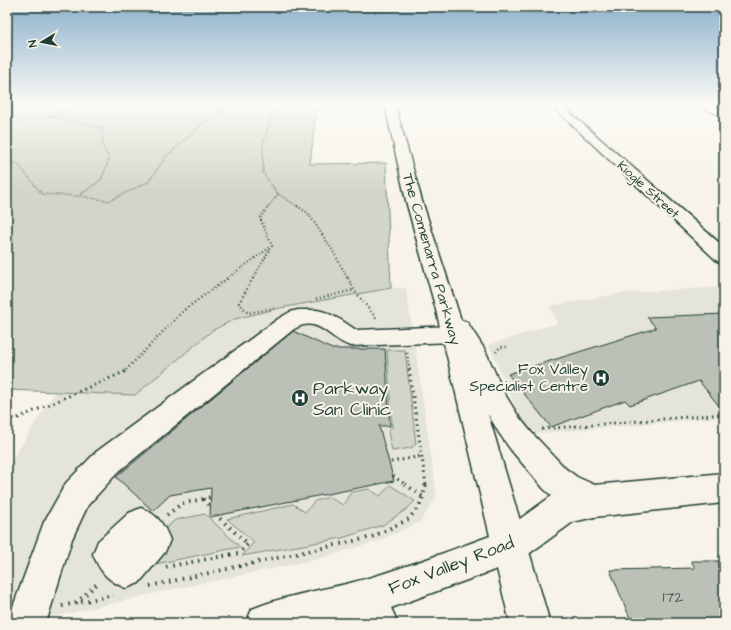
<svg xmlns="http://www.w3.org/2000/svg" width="731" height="630" viewBox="0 0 731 630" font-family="'Architects Daughter',sans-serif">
<rect width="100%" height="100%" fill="#f7f3e8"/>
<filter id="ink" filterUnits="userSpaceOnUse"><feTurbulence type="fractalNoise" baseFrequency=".025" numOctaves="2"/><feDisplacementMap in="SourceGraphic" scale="8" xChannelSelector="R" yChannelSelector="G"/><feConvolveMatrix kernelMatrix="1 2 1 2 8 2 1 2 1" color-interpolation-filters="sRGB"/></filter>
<g filter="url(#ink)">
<!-- built -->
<g fill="#e5e4d9">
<polygon points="724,287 724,416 700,387 724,417 532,434 522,423 489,345 557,323 550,306 622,293"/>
<polygon points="391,288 406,288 437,496 420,522 381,540 318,559 161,592 27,623 7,623 7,464 17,452 55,392 135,395 213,330 235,319 280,308"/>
</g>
<!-- green -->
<g fill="#d3d5ca" stroke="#79897f">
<polygon points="7,105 317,105 310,164 386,163 391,288 280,308 235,319 213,330 135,395 7,390"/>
<polygon points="387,350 405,350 416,444 411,448 392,451 388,431 392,427"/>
<polygon points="390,485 415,501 407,509 383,525 342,538 242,556 254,542 227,519 293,504 305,512 315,501 329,497 343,505 351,492 369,489 380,496"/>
<polygon points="205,514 240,547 126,570 153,540 175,520"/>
</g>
<!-- building -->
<g fill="#bbc1b6" stroke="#1f3d34">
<polygon points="724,314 724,412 699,381 630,405 625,400 551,427 508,374 656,328 647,317"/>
<polygon points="293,331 332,349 385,349 390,426 379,426 394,481 210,517 211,488 170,495 153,511 116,477"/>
<polygon points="691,561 724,561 724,623 632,623 610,570 695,568"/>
</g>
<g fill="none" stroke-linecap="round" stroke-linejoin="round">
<defs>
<g id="minor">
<polygon points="551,105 561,105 724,247 724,263 717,261"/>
<polygon points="700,105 712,105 724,110 724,117 702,107"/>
<path d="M298 310H317L325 312 341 320 356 330 453 326 461 328 465 334 461 340 453 342 351 346C329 340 319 314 294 329L118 472 88 505 72 539 46 623H7L44 522 66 483 96 452 278 319 290 312Z"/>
<polygon points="724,473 724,503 594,517 573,522 523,558 511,564 499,558 493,546 499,534 553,495 565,491 594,485"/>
<path d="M141 508C158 515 163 523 170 540L165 552 139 583 126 588C108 581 100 572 93 554L98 541 129 513Z"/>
</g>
<path id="major" d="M385 105H395L422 201 461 320 467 322 485 350 504 393 519 417 531 432 566 469 577 477 606 490 610 501 606 512 594 517 555 499 544 489 511 450 499 433 488 414 524 534 529 546 528 548 550 623H510L497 569 391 608 398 623H246L252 609C283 596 317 591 350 583 397 571 443 553 490 536L435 306 406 201Z"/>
</defs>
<!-- minor casing -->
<use href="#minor" stroke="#1f3d34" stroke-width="3"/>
<!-- major casing -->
<use href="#major" stroke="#1f3d34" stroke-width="3"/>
<!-- path-far4 -->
<g stroke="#1f3d34" stroke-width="1.5" stroke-dasharray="0.5 1.5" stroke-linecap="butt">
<polyline points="7,105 9,105"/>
<polyline points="44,105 52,105"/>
<polyline points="70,105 62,112 51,116 102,128 103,146 109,160 101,180 80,195"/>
<polyline points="7,123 51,116"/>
<polyline points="7,163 18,164 42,194 79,196 109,201 148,182 166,157 208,119 231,105"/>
<polyline points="278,194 299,207"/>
<polyline points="268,207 278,194 263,173 263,143 273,112 279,105"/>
</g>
<!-- path-far3 -->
<g stroke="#1f3d34" stroke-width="2" stroke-dasharray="1 2.5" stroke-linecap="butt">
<polyline points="297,206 308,213 333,251 348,279"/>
<polyline points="226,279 272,246 260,218 269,206"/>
<polyline points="253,279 270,249"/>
</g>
<!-- path-far2 -->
<g stroke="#1f3d34" stroke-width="2.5" stroke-dasharray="1 3" stroke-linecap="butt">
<polyline points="253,278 239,303 248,313 274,308"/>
<polyline points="348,278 354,290 376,318"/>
<polyline points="316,299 354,290"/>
<polyline points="496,352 500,347 509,347"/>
<polyline points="407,353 410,370"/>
<polyline points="126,370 184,310 228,278"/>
</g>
<!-- path-far1 -->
<g stroke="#1f3d34" stroke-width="3" stroke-dasharray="1.5 4" stroke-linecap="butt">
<polyline points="409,369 426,485"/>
<polyline points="7,417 18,418 124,372 127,369"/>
<polyline points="542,429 724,414"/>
<polyline points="391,462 422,456"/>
<polyline points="393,476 406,485"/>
</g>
<!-- path -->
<g stroke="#1f3d34" stroke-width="4" stroke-dasharray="1.5 5" stroke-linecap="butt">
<polyline points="405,484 423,497"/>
<polyline points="203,499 210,506"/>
<polyline points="167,515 181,504 211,497"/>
<polyline points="166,567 239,553 248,544 217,516"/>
<polyline points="150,586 372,537 409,519 421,503 426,484"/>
<polyline points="76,603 99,582"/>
<polyline points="62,606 113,595"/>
</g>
<!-- minor -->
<use href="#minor" fill="#f7f3e8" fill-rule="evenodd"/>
<!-- major -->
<use href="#major" fill="#f7f3e8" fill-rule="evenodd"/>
</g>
</g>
<!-- sky -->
<linearGradient id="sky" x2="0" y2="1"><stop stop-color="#8db1cc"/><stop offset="0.54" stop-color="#fbfaf5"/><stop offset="1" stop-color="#fbfaf5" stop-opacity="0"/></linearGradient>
<rect width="731" height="193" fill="url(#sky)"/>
<!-- icons -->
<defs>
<symbol id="hospital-disc" viewBox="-11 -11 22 22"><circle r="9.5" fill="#1f3d34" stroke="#f7f3e8"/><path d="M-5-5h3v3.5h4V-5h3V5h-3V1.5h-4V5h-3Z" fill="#fff"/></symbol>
</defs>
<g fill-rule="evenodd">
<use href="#hospital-disc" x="591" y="368" width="20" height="20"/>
<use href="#hospital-disc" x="290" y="388" width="20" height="20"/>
</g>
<g text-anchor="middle" stroke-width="4" stroke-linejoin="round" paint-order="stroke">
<!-- far-street labels -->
<g font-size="13" fill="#1f3d34" stroke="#f7f3e8">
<text transform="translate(649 189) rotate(42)" y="5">Kiogle Street</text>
</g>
<!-- street labels -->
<g font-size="15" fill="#1f3d34" stroke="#f7f3e8">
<text transform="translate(432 259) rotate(74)" y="5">The Comenarra Parkway</text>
</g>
<!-- poi labels -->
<g font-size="15" fill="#1f3d34" stroke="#f7f3e8" text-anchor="end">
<text x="588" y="374">Fox Valley<tspan x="588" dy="17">Specialist Centre</tspan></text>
</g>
<!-- near-number labels -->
<g font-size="16" fill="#465e54">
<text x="673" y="602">172</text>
</g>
<!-- near-poi labels -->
<g font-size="18" fill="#1f3d34" stroke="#f7f3e8" text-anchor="start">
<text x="313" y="394">Parkway<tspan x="313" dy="21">San Clinic</tspan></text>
</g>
<!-- near-street labels -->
<g font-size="18" fill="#1f3d34" stroke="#f7f3e8">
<text transform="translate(451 565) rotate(-21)" y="6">Fox Valley Road</text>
</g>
</g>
<!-- margin -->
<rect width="731" height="630" fill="none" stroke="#f7f3e8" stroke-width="24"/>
<rect x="12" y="12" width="707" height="606" fill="none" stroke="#1f3d34" stroke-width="1.5" filter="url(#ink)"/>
<!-- north arrow -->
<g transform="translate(42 42) rotate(260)" stroke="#f7f3e8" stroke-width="3" paint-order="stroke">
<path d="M0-3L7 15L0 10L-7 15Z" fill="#1f3d34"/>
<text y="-6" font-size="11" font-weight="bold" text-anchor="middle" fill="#1f3d34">N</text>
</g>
</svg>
